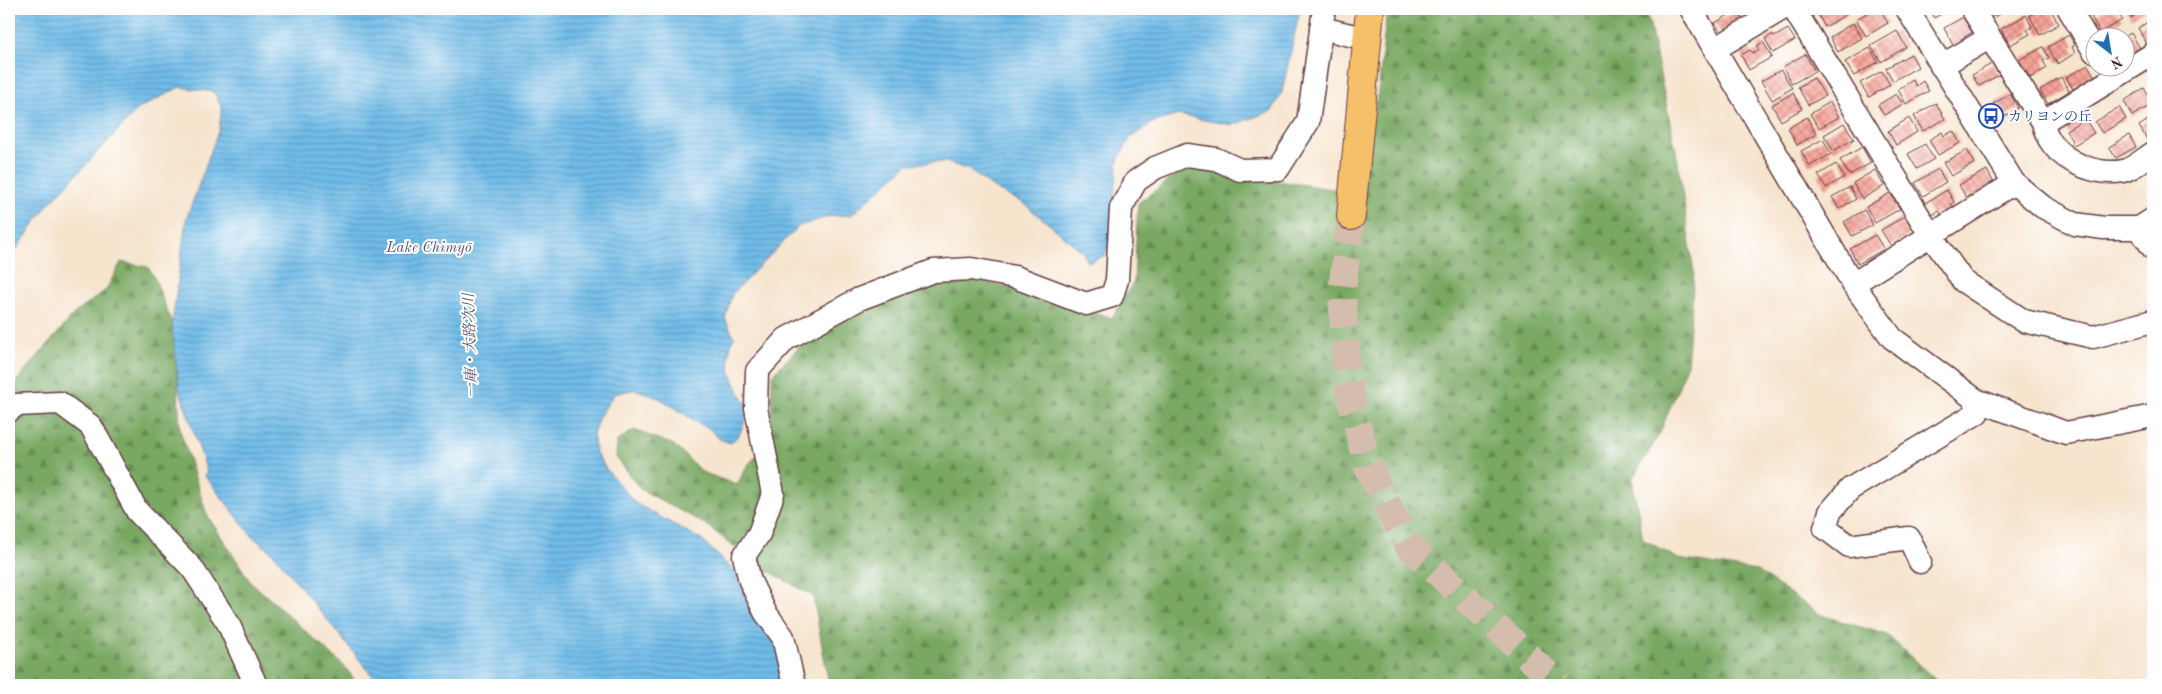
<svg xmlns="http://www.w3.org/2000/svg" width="2162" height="694" viewBox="0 0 2162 694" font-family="'Old Standard TT','Noto Serif JP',serif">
<defs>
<pattern id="forest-firs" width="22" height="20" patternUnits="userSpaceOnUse" patternTransform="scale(1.25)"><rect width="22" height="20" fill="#79a862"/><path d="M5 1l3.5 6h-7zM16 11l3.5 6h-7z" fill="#658851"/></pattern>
<pattern id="water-rules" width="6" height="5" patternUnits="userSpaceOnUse" patternTransform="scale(1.25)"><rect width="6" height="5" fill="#70bce9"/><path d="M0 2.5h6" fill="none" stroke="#5e98bd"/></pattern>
<pattern id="building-cross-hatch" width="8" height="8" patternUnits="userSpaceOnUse" patternTransform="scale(1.25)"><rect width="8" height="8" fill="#f8a499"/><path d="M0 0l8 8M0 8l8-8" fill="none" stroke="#cb857d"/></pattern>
</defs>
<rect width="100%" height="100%" fill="#fff"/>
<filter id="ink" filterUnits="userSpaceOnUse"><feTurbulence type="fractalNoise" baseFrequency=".02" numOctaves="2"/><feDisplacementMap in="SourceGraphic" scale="10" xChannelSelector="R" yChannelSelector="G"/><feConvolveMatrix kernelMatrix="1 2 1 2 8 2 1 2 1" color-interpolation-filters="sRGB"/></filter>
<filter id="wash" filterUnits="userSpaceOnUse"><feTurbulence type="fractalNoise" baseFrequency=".0096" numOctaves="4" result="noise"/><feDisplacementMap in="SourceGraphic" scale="20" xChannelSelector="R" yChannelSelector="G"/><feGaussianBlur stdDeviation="1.12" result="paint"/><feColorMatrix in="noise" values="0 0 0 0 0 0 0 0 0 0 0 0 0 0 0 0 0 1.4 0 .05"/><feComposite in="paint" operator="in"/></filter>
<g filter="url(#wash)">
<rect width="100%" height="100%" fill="#f6e4cd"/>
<!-- forest -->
<g fill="url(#forest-firs)" stroke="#626446">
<polygon points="1387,9 1643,9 1649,21 1677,156 1694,273 1687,366 1659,435 1632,479 1643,539 1678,559 1757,571 1821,615 1887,635 1941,685 829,685 813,596 761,567 705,524 640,489 616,457 617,441 634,430 674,445 702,472 737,485 747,466 771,440 772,375 816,330 899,293 967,279 1040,293 1112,318 1134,281 1138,203 1186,168 1361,193 1379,85"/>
<polygon points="121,262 148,267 155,279 175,331 180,430 207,515 250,581 345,667 358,685 9,685 9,390 75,313 106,290"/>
</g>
<!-- water -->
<path fill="url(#water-rules)" stroke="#5d6e8a" d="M9 9H1300L1282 92 1272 111 1232 125 1178 115 1152 123 1130 138 1118 160 1109 246 1104 256 1088 262 1082 251 1023 203 995 189 969 170 946 162 908 164 851 215 830 216 799 226 732 294 725 318 734 337C721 363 736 388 750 410L739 435 731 443 719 439 709 428 698 423 661 399 635 389 614 394 599 417 593 434 595 451 606 469 635 503 702 540 737 574 744 593 799 685H380L273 553 253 537 204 475 207 472 179 388 172 325 186 220 219 129 222 108 214 92 180 87 138 109 47 206 9 260Z"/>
<g id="blocks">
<!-- building -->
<g fill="url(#building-cross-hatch)">
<polygon points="1819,9 1844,9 1847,14 1825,27 1816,11"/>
<polygon points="1874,9 1880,9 1888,23 1866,36 1856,19"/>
<polygon points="1929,9 1950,9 1934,18"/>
<polygon points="1989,9 2009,9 1994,17"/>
<polygon points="2040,9 2050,9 2059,24 2040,35 2029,15"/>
<polygon points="2106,9 2115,9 2122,20 2100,33 2091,17"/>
<polygon points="2126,9 2146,9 2131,18"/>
<polygon points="1737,10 1744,22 1727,33 1725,30 1721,32 1715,23"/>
<polygon points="2026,15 2032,27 2027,30 2030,34 2010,45 2001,29"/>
<polygon points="1963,17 1972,32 1961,39 1963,42 1954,47 1944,28"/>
<polygon points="2153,19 2153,40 2147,44 2138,28"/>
<polygon points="1853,23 1862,38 1838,52 1830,37"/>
<polygon points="1788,29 1795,40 1773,53 1765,39 1773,34 1774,37"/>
<polygon points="1897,31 1906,47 1881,62 1871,46"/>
<polygon points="2131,33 2140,48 2124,57 2124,37"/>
<polygon points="2069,35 2075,45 2072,47 2075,53 2058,64 2048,47"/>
<polygon points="1763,42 1772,57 1749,70 1741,55 1750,50 1752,53 1759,50 1757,46"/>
<polygon points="2043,47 2049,58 2043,61 2047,68 2030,78 2019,60"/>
<polygon points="1870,48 1878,62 1854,76 1845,62"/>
<polygon points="1805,54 1815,71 1792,84 1783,67"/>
<polygon points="1911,54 1918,67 1893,81 1886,68"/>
<polygon points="1993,63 1999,75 1979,86 1972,75"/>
<polygon points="2088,65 2095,77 2073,89 2066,77"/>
<polygon points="1781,70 1792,88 1772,100 1761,81"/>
<polygon points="1882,71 1890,85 1869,97 1860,83"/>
<polygon points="2061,77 2069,91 2048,104 2040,90"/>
<polygon points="1814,78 1825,96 1808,105 1798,87"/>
<polygon points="1913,80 1916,86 1923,81 1929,91 1906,104 1898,89"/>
<polygon points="2144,88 2153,104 2132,116 2124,101"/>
<polygon points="1793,93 1802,109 1781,121 1772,105"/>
<polygon points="1896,94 1903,104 1884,115 1878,105"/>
<polygon points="2010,94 2018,108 2002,118 1993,104"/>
<polygon points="1830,102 1839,117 1819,128 1810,114"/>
<polygon points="1936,103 1945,119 1923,131 1914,116"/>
<polygon points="2119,107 2126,119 2102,133 2095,122"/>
<polygon points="1807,117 1816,134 1797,145 1788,128"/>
<polygon points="2153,117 2153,136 2147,139 2139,126"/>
<polygon points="1909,118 1917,132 1896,145 1888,131"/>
<polygon points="2085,119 2094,133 2074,145 2066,130"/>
<polygon points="1844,123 1854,139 1833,151 1824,135"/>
<polygon points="1953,131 1960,143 1938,155 1929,140 1942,132 1944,136"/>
<polygon points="2129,135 2136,147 2116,158 2109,147"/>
<polygon points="1823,139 1831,154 1810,166 1801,151"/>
<polygon points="1925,144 1934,159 1917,169 1908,154"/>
<polygon points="1862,147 1871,163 1849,175 1840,160"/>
<polygon points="1967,150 1975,163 1951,176 1943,163"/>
<polygon points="1836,164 1844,177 1826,188 1818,175"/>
<polygon points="1938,169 1946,182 1923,196 1915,183"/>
<polygon points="1875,170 1884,186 1862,199 1853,183"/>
<polygon points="1987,170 1995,185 1972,198 1970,195 1966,197 1959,185"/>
<polygon points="1850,187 1856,199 1839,209 1832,197"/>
<polygon points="1947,190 1954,202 1951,204 1955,211 1943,218 1939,211 1932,215 1925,203"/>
<polygon points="1890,193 1900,209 1875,223 1866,207"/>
<polygon points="1864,210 1873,225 1852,236 1844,222"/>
<polygon points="1905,216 1915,232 1891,246 1881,230"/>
<polygon points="1875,235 1884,249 1858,264 1850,249"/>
</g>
</g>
</g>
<g filter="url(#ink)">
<use href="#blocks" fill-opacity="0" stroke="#643d43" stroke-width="1"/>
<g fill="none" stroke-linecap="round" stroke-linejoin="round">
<!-- highway-tunnel -->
<polyline stroke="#d4bdad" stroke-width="28" stroke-dasharray="28 14" stroke-linecap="butt" points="1351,216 1342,291 1347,381 1367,465 1407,544 1559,685"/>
<defs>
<g id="minor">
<polyline points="1691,9 1853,284 1892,338 1976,400 2066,433 2153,416"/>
<polyline points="1794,9 1931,236 1963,281 2024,321 2093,337 2153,321"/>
<polyline points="1907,9 2014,183 2043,207 2075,224 2104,228 2139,228 2153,219"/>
<path d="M1972 9 2043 122C2048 156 2091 177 2123 171 2133 169 2145 158 2153 153"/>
<polyline points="2069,9 2094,51"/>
<polyline points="1321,28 1367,39"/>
<polyline points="1715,49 1782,9"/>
<polyline points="1941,66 1989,38"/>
<polyline points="2043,122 2153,54"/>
<polyline points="2139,228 2153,248"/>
<polyline points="1853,284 2014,183"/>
<polyline points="9,411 16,405 60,403 91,426 137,511 192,568 228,623 256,685"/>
<polyline points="1920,562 1909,538 1849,546 1825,528 1830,512 1850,489 1977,413 1976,400"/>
<polyline points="794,685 783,637 765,612 750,581 744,556 759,534 773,494 756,408 757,371 786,339 859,299 933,271 971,269 1015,277 1086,304 1112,296 1117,280 1121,208 1136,181 1155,168 1187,155 1216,159 1240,170 1278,169 1308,122 1324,9"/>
</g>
<polyline id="highway" points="1351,216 1370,9"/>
</defs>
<!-- minor casing -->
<use href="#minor" stroke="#643d43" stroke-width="25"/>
<!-- highway casing -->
<use href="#highway" stroke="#643d43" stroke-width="30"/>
<!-- minor -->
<use href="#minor" stroke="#fff" stroke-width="22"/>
<!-- highway -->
<use href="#highway" stroke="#f6c06b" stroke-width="28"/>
</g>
</g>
<!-- icons -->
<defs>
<symbol id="bus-ring" viewBox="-11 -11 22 22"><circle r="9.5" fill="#fff" stroke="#1a4fb4" stroke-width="1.5"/><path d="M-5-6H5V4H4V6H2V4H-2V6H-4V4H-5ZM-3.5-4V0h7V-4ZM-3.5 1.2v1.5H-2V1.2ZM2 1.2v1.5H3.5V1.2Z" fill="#1a4fb4"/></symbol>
</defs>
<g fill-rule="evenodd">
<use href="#bus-ring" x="1977" y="102" width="28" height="28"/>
</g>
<g text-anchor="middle" stroke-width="4" stroke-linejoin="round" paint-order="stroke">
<!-- transit labels -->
<g font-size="14" fill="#164399" stroke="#fff" text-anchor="start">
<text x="2008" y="121">カリヨンの丘</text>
</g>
<!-- water labels -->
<g font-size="15" font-style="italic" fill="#57566e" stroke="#fff">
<text x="429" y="252">Lake Chimyō</text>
<text transform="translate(470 346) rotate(-92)" y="5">一庫・大路次川</text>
</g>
</g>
<!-- margin -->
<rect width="2162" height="694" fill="none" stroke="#fff" stroke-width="30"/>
<!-- north arrow -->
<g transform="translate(2110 52) rotate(149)"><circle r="24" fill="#ffffff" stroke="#b7a5aa"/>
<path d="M0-4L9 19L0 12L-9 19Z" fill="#1f6fb2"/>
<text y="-8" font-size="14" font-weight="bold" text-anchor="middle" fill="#4a1f2b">N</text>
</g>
</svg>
